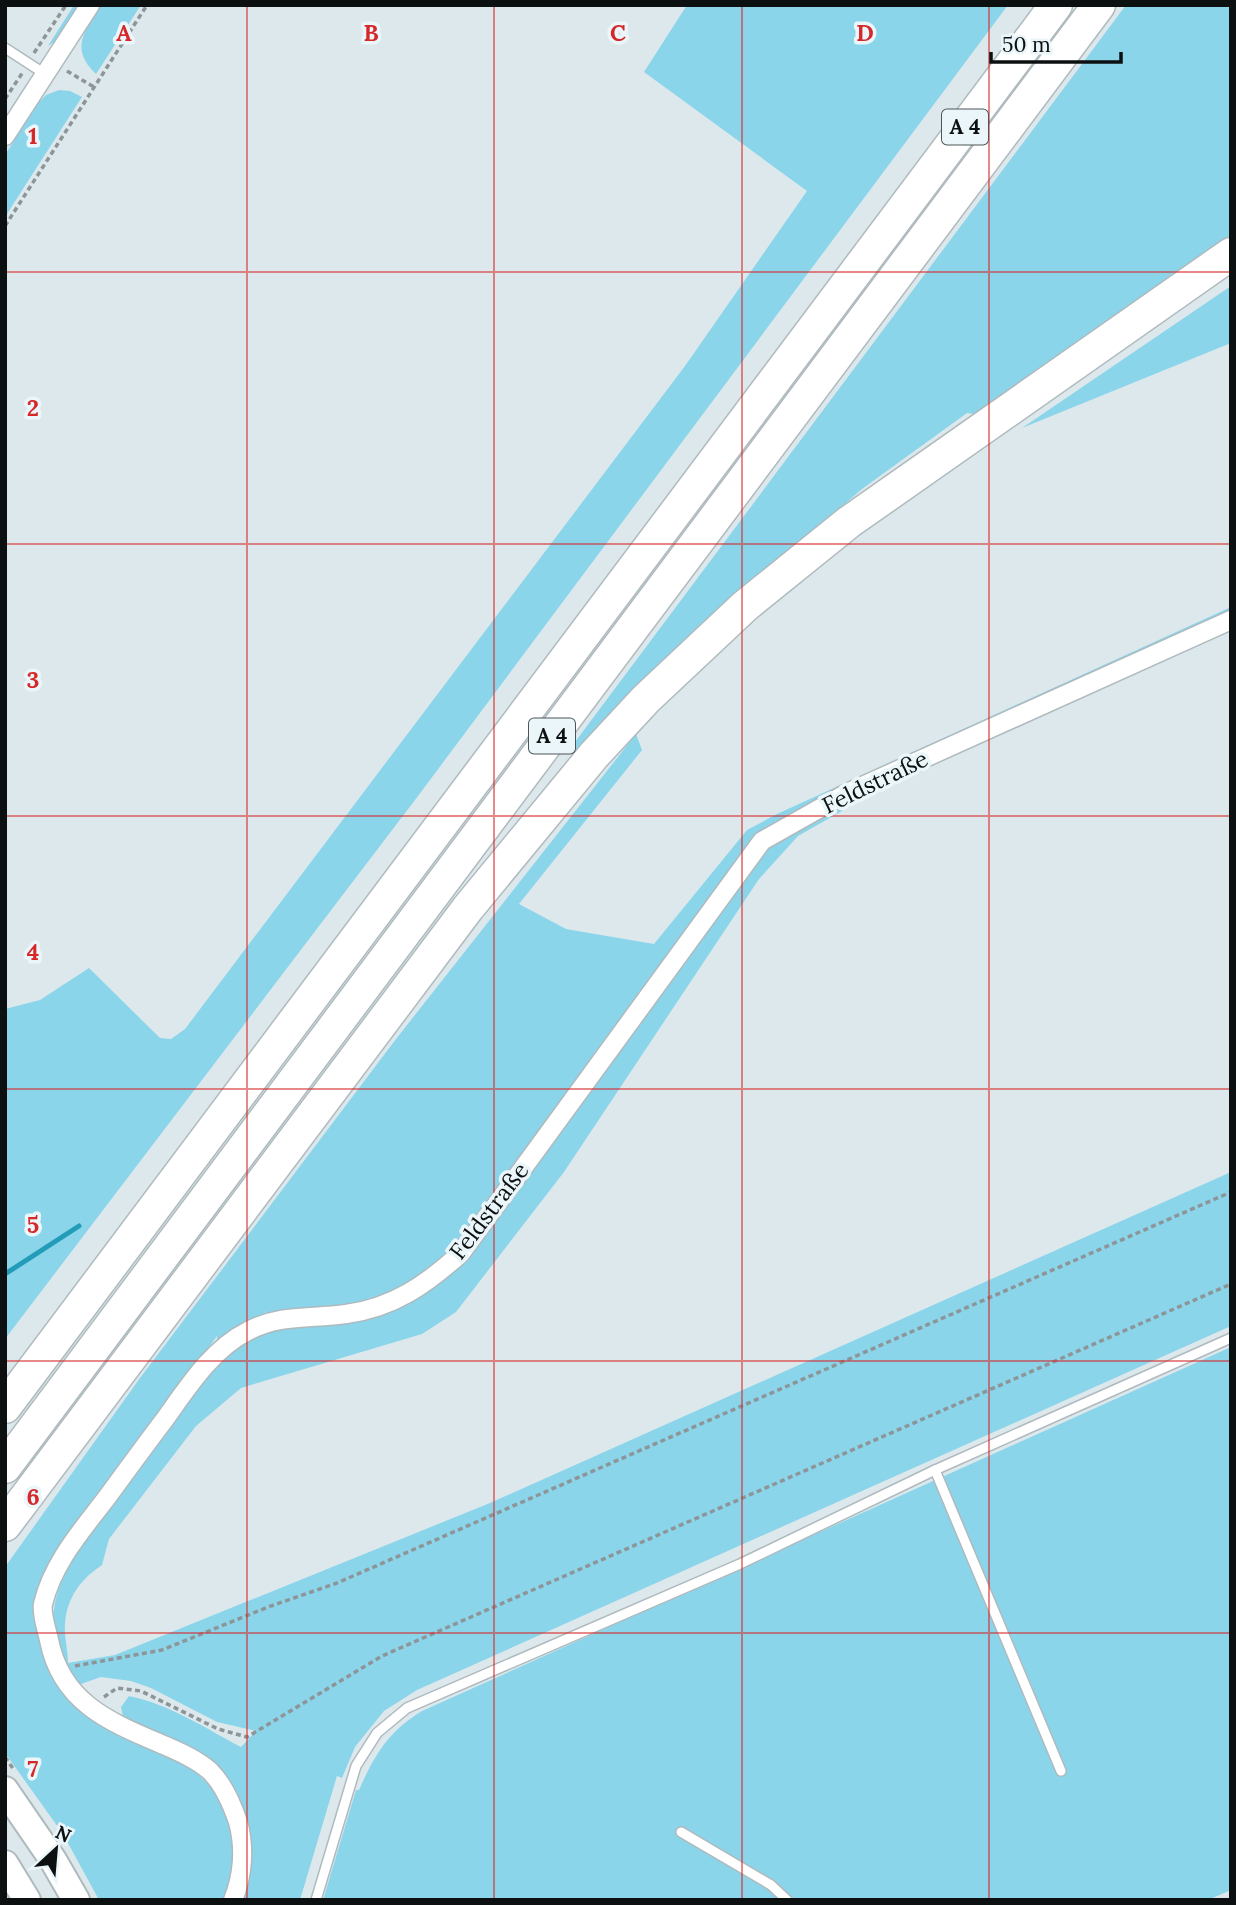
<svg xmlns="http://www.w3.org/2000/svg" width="1236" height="1905" viewBox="0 0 1236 1905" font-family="Lora,serif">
<rect width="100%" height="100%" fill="#dde8ec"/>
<!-- green -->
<g fill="#8bd5eb">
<polygon points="74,5 81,5 60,38 48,46"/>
<path d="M101 5H141L96 74C69 48 85 31 101 5Z"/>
<polygon points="687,5 1008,5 418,796 5,1339 5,1009 40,1000 89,968 160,1038 171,1039 185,1029 685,366 807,191 644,72"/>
<polygon points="1126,5 1231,5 1231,237 979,415 967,413 862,489 664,660 575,754 569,750"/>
<polygon points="59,90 70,91 82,97 5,217 5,155 37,104 46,95"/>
<polygon points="1231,286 1231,343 1022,428"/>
<path d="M1231 607V631L907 774 798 836 759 879 564 1172 456 1312 422 1334 241 1388 196 1426 109 1539 102 1565C81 1579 67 1597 65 1624 64 1636 68 1650 68 1663L115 1655 490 1503 1231 1172V1326L417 1690 384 1711 355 1747 342 1778 337 1776 300 1900H241L233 1792 124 1721 121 1707 129 1696C169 1704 205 1728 241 1747L256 1731 217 1722 151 1688 131 1681 101 1677 78 1685C41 1632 49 1598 80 1545L218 1355 217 1336 48 1567 52 1672 62 1692 91 1720 114 1733 171 1755 200 1776 213 1790 230 1823 234 1843 235 1862 226 1900H99L63 1834 5 1753V1567L140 1378 396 1039 636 734 642 750 519 904 566 929 654 944 747 830 777 814Z"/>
<path d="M1231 1347V1890L1208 1900H323L356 1790H359C375 1754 388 1732 422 1711Z"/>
</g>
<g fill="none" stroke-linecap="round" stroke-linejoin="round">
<!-- stream -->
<polyline stroke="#229cb9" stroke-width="5" points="5,1274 79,1226"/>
<defs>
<g id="lane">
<polyline points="5,48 45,74"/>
<polyline points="935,1470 1061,1771"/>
<polyline points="681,1832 771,1885 787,1900"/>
<polyline points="316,1900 356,1766 377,1733 407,1708 740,1564 935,1470 1231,1338"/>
</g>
<g id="street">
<polyline points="5,136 90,5"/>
<path d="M233 1900C243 1876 245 1847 238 1822 232 1804 224 1785 210 1771 195 1758 177 1751 159 1743 107 1721 61 1701 49 1640 47 1630 41 1614 43 1604 53 1562 83 1529 108 1496 127 1470 146 1444 165 1419 188 1387 212 1349 248 1331 280 1314 311 1319 346 1314 393 1308 427 1284 461 1253L762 841 847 793 1231 620"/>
</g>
<g id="primary">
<polyline points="5,1790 53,1860 76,1900"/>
<polyline points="5,1864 27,1900"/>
</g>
<g id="highway">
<polyline points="5,1407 1056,5"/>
<polyline points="5,1467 1099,5"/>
<polyline points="5,1525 468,908 594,755 646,699 745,606 849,522 1231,254"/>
</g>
</defs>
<!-- lane casing -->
<use href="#lane" stroke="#afbabe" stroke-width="12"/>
<!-- street casing -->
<use href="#street" stroke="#afbabe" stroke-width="21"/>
<!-- primary casing -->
<use href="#primary" stroke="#afbabe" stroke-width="30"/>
<!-- highway casing -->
<use href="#highway" stroke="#afbabe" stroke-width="35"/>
<!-- path -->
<g stroke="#8d9598" stroke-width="3.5" stroke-dasharray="5 3.5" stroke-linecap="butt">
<polyline points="34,53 66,5"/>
<polyline points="67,71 94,87"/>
<polyline points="5,99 23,72"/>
<polyline points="5,226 147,5"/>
<polyline points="75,1666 162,1650 268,1607 337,1583 1231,1192"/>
<polyline points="104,1697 117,1688 141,1691 218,1729 247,1737 382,1656 1231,1284"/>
<polyline points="5,1757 14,1770"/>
</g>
<!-- lane -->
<use href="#lane" stroke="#fff" stroke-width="9"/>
<!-- street -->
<use href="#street" stroke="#fff" stroke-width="18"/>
<!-- primary -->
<use href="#primary" stroke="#fff" stroke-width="26"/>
<!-- highway -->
<use href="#highway" stroke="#fff" stroke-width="32"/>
</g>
<!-- grid -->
<path fill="none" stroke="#d62828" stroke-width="2" stroke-opacity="0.55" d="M247 5V1900M494 5V1900M742 5V1900M989 5V1900M5 272H1231M5 544H1231M5 816H1231M5 1089H1231M5 1361H1231M5 1633H1231"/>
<g text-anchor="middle" stroke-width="7" stroke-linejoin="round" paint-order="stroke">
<!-- shield labels -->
<g fill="#eaf6f9" stroke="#4f5557" stroke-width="2">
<rect x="942" y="109.5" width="46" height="35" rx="5"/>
<rect x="529" y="718.5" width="46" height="35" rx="5"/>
</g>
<g font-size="21" font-weight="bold" fill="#0c1011">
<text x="965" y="134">A 4</text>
<text x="552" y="743">A 4</text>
</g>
<!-- street labels -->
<g font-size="23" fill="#0c1011" stroke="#eaf6f9">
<text transform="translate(875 782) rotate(-26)" y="8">Feldstraße</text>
<text transform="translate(489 1211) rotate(-53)" y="8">Feldstraße</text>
</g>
</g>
<g font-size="23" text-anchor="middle" font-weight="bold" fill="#d62828" stroke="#eaf6f9" stroke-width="7" stroke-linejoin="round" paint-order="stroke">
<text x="124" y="41">A</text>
<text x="371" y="41">B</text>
<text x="618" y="41">C</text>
<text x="865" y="41">D</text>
<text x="33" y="144">1</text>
<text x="33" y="416">2</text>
<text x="33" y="688">3</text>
<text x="33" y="960">4</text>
<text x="33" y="1233">5</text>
<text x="33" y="1505">6</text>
<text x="33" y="1777">7</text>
</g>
<!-- border -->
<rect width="1236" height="1905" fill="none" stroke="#0c1011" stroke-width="14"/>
<!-- north arrow -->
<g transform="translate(56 1849) rotate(26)" stroke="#eaf6f9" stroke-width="5" paint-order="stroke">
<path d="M0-5L12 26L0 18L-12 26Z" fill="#0c1011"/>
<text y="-10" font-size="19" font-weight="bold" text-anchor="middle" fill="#0c1011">N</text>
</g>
<!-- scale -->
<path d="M991 52v10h130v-10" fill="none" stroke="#0c1011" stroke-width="3.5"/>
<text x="1002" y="52" font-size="21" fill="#0c1011" stroke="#eaf6f9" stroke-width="5" paint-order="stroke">50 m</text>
</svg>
